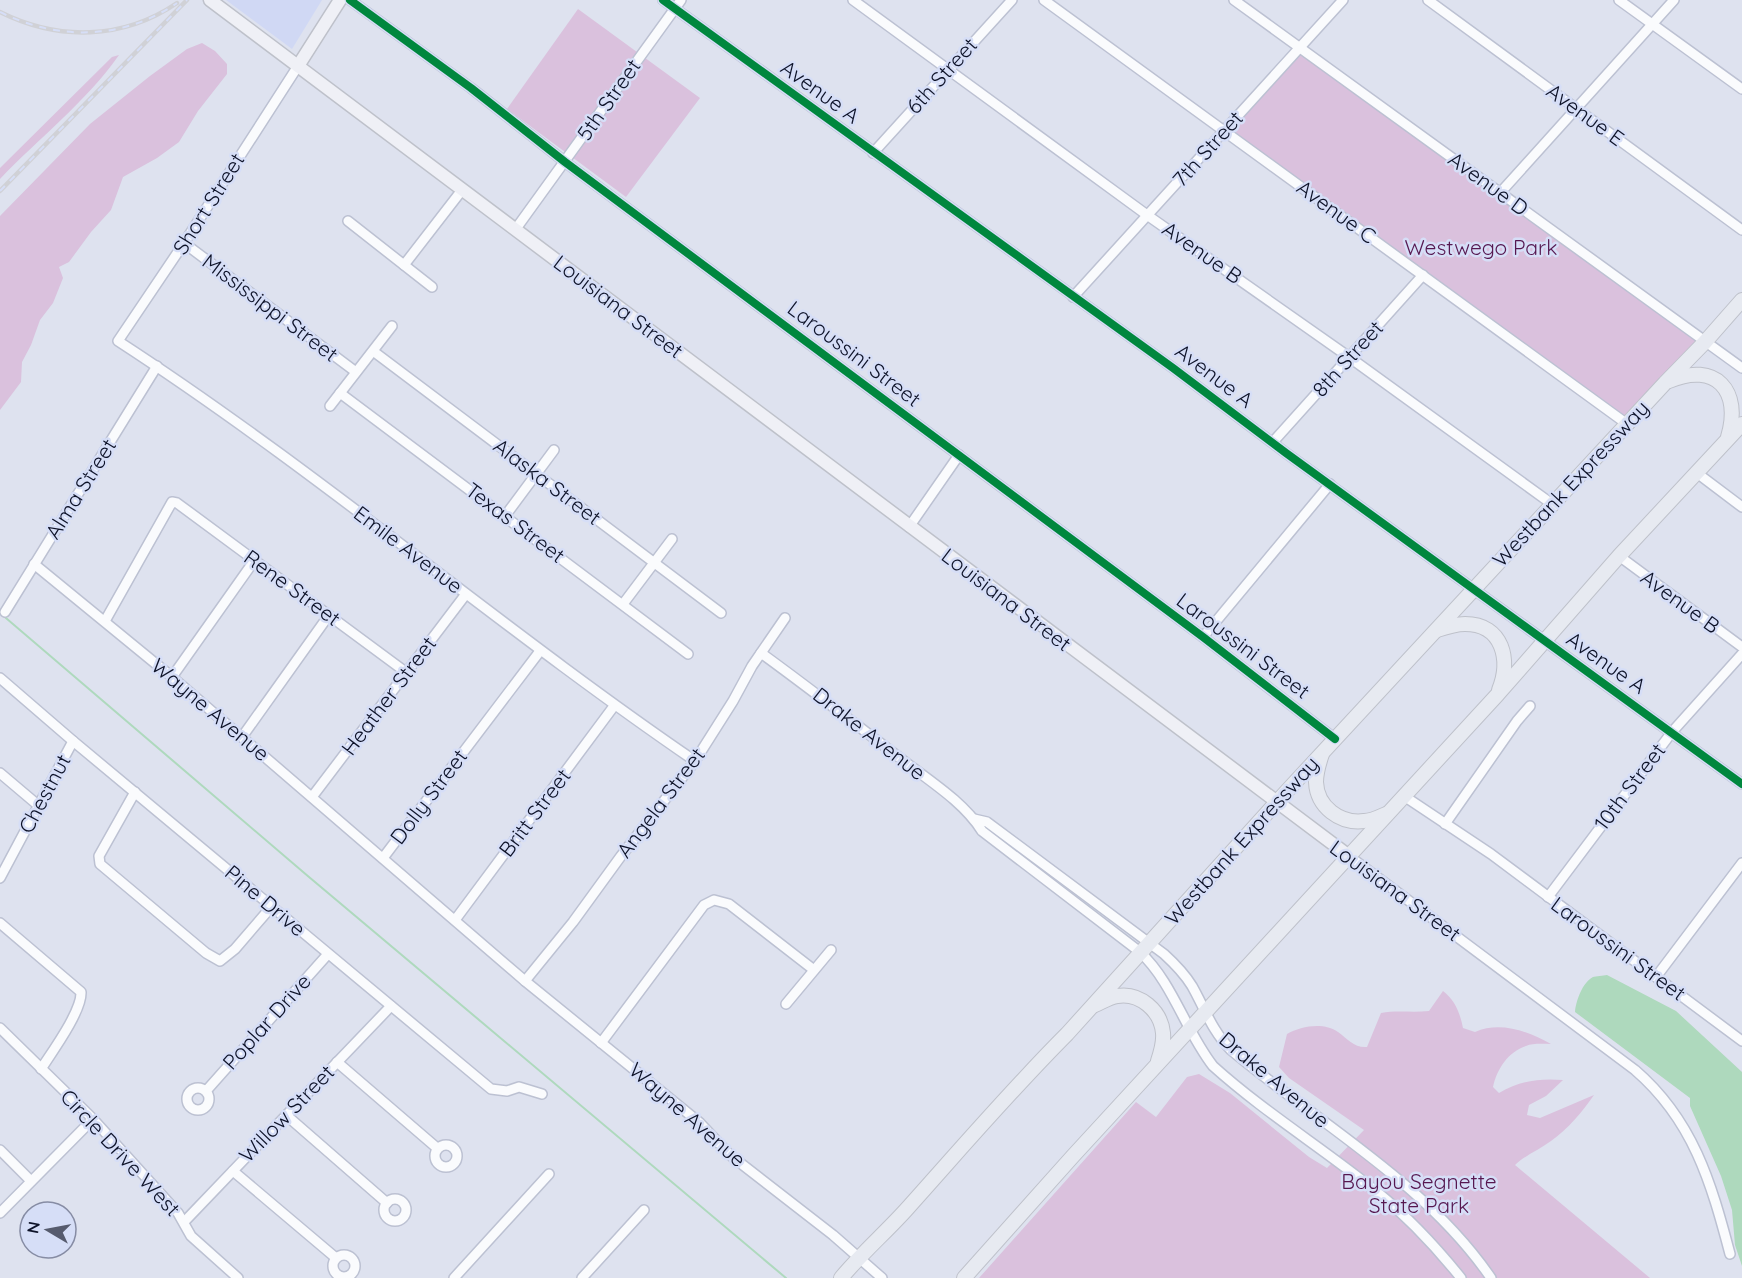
<svg xmlns="http://www.w3.org/2000/svg" width="1742" height="1278" viewBox="0 0 1742 1278" font-family="Quicksand,sans-serif">
<rect width="100%" height="100%" fill="#dee2ef"/>
<!-- built -->
<polygon fill="#d0d8f4" points="226,0 322,0 292,49"/>
<!-- green -->
<g fill="#dac1dd">
<polygon points="578,9 700,98 626,197 507,109"/>
<polygon points="202,43 215,51 227,64 227,74 198,111 179,142 157,158 123,177 111,210 91,232 69,262 59,267 63,278 53,303 40,320 31,345 22,362 21,382 0,410 0,216 90,124 150,76 187,49"/>
<polygon points="1300,48 1705,342 1627,424 1224,131"/>
<path d="M119 55C86 102 39 138 0 179V168L112 57Z"/>
<path d="M1443 991C1455 1000 1460 1013 1463 1028L1475 1032C1500 1021 1528 1031 1551 1044 1543 1044 1533 1043 1526 1046 1508 1052 1497 1069 1493 1087L1499 1093C1520 1081 1539 1078 1563 1080L1546 1096 1529 1105 1527 1115 1540 1118 1594 1095C1583 1111 1568 1129 1551 1141 1539 1150 1527 1154 1515 1165L1650 1278H979L1136 1102 1156 1117 1187 1077 1199 1074 1230 1093 1309 1157 1327 1168 1364 1130 1289 1078 1279 1067 1287 1034C1301 1026 1324 1022 1338 1032 1348 1039 1354 1048 1367 1047L1381 1013C1397 1010 1412 1013 1429 1011Z"/>
</g>
<!-- water -->
<path fill="#aed9bd" d="M1607 975 1676 1011 1742 1072V1266L1735 1245 1732 1210 1721 1176 1690 1106V1098L1575 1012C1576 1001 1582 983 1593 977 1596 976 1603 976 1607 975Z"/>
<g fill="none" stroke-linecap="round" stroke-linejoin="round">
<!-- stream -->
<polyline stroke="#aed9bd" stroke-width="2" points="0,613 309,877 786,1278"/>
<defs>
<g id="minor">
<polyline points="350,0 471,88 565,162 1203,637 1335,739"/>
<polyline points="663,0 1173,368 1286,453 1742,784"/>
<polyline points="853,0 1147,215 1349,357 1552,504"/>
<polyline points="1044,0 1627,424"/>
<polyline points="1234,0 1742,368"/>
<polyline points="1428,0 1742,230"/>
<polyline points="1619,0 1742,89"/>
<path d="M298 66 184 243 118 341C318 471 499 627 695 761"/>
<polyline points="873,153 1012,0"/>
<polyline points="1500,193 1674,0"/>
<polyline points="348,221 432,287"/>
<polyline points="515,230 681,0"/>
<polyline points="184,243 356,372"/>
<polyline points="404,265 462,190"/>
<polyline points="1073,297 1343,0"/>
<polyline points="373,351 721,613"/>
<polyline points="340,393 688,654"/>
<polyline points="330,406 392,326"/>
<polyline points="1273,442 1423,275"/>
<polyline points="1697,473 1742,507"/>
<polyline points="505,516 554,450"/>
<polyline points="909,527 959,455"/>
<polyline points="1619,556 1742,647"/>
<polyline points="34,564 172,677 525,981 700,1123 730,1155 833,1235 882,1278"/>
<polyline points="623,604 672,539"/>
<polyline points="5,612 157,366"/>
<polyline points="105,621 172,502 177,503 407,673"/>
<polyline points="1203,637 1330,484"/>
<path d="M761 653C808 687 854 723 900 758 928 780 963 801 982 831L1140 952C1173 983 1185 1030 1213 1066 1264 1112 1324 1149 1377 1192 1408 1217 1436 1247 1461 1278"/>
<polyline points="172,677 254,561"/>
<polyline points="0,678 73,741 491,1089 507,1091 519,1087 542,1094"/>
<polyline points="242,737 329,615"/>
<polyline points="0,773 39,806"/>
<polyline points="135,792 99,856 100,864 206,953 220,961 235,949 272,906"/>
<polyline points="1404,796 1491,854 1742,1041"/>
<polyline points="312,797 466,594"/>
<path d="M974 819 987 822 1164 954C1175 964 1184 973 1192 986 1205 1009 1212 1031 1231 1050 1319 1124 1425 1182 1491 1278"/>
<polyline points="1445,824 1517,721 1530,706"/>
<path d="M1349 856 1635 1070C1693 1120 1711 1182 1730 1254"/>
<polyline points="383,858 540,651"/>
<polyline points="0,878 73,741"/>
<polyline points="1548,897 1672,732 1742,654"/>
<polyline points="455,920 614,706"/>
<path d="M0 923 81 992C82 1011 52 1052 41 1069"/>
<polyline points="1656,977 1742,863"/>
<polyline points="525,981 573,922 621,856 695,761 733,701 752,666 785,618"/>
<polyline points="786,1004 831,950"/>
<polyline points="0,1028 93,1119 178,1213 191,1236 238,1278"/>
<polyline points="601,1043 704,905 714,900 729,904 814,970"/>
<polyline points="337,1062 437,1148"/>
<circle cx="198" cy="1099" r="11"/>
<polyline points="206,1091 328,954"/>
<polyline points="286,1115 387,1203"/>
<circle cx="446" cy="1156" r="11"/>
<polyline points="0,1150 31,1181"/>
<polyline points="233,1171 336,1258"/>
<circle cx="395" cy="1210" r="11"/>
<polyline points="0,1213 93,1119"/>
<polyline points="184,1222 391,1006"/>
<circle cx="344" cy="1266" r="11"/>
<polyline points="454,1278 549,1174"/>
<polyline points="582,1278 644,1210"/>
</g>
<g id="major">
<polyline points="210,0 1349,856"/>
<polyline points="298,66 340,0"/>
</g>
<g id="highway">
<path d="M1669 381C1716 361 1742 391 1728 437"/>
<path d="M1437 630C1446 627 1455 624 1465 624 1503 624 1511 660 1499 690"/>
<path d="M1322 754C1319 763 1316 772 1316 782 1317 807 1340 824 1364 821 1372 821 1379 817 1386 814"/>
<path d="M1095 1005C1102 1002 1110 997 1117 996 1140 992 1161 1011 1163 1033 1164 1043 1161 1052 1158 1061"/>
<path d="M841 1278C861 1254 884 1234 905 1211 958 1152 1010 1091 1067 1034L1286 792 1665 383 1705 342 1742 300"/>
<polyline points="964,1278 1073,1156 1498,694 1619,556 1742,424"/>
</g>
</defs>
<!-- minor casing -->
<use href="#minor" stroke="#bcc1d2" stroke-width="12"/>
<!-- major casing -->
<use href="#major" stroke="#bec1ca" stroke-width="15"/>
<!-- highway casing -->
<use href="#highway" stroke="#bec1ca" stroke-width="16"/>
<!-- minor -->
<use href="#minor" stroke="#fafbfd" stroke-width="9"/>
<!-- major -->
<use href="#major" stroke="#eff0f6" stroke-width="12"/>
<!-- highway -->
<use href="#highway" stroke="#e7eaf1" stroke-width="14"/>
<defs>
<g id="rail">
<path d="M0 12C58 41 123 40 177 3"/>
<polyline points="0,191 187,0"/>
</g>
</defs>
<!-- rail casing -->
<use href="#rail" stroke="#d0d1d6" stroke-width="4.5"/>
<!-- rail -->
<use href="#rail" stroke="#d6def7" stroke-width="2" stroke-dasharray="7" stroke-linecap="butt"/>
<defs>
<g id="cycleway">
<polyline points="350,0 471,88 565,162 1203,637 1335,739"/>
<polyline points="663,0 1173,368 1286,453 1742,784"/>
</g>
</defs>
<!-- cycleway casing -->
<use href="#cycleway" stroke="#d6def7" stroke-width="11"/>
<!-- cycleway -->
<use href="#cycleway" stroke="#00873e" stroke-width="8"/>
</g>
<g text-anchor="middle" stroke-width="5" stroke-linejoin="round" paint-order="stroke">
<!-- street labels -->
<g font-size="21" fill="#0d1228" stroke="#d6def7">
<text transform="translate(942 76) rotate(-48)" y="7">6th Street</text>
<text transform="translate(820 92) rotate(36)" y="7">Avenue A</text>
<text transform="translate(609 100) rotate(-55)" y="7">5th Street</text>
<text transform="translate(1585 115) rotate(36)" y="7">Avenue E</text>
<text transform="translate(1208 149) rotate(-48)" y="7">7th Street</text>
<text transform="translate(1488 184) rotate(36)" y="7">Avenue D</text>
<text transform="translate(209 204) rotate(-58)" y="7">Short Street</text>
<text transform="translate(1336 212) rotate(36)" y="7">Avenue C</text>
<text transform="translate(1202 253) rotate(35)" y="7">Avenue B</text>
<text transform="translate(618 307) rotate(37)" y="7">Louisiana Street</text>
<text transform="translate(270 308) rotate(37)" y="7">Mississippi Street</text>
<text transform="translate(854 354) rotate(37)" y="7">Laroussini Street</text>
<text transform="translate(1348 359) rotate(-48)" y="7">8th Street</text>
<text transform="translate(1214 376) rotate(37)" y="7">Avenue A</text>
<text transform="translate(547 482) rotate(37)" y="7">Alaska Street</text>
<text transform="translate(1571 484) rotate(-47)" y="7">Westbank Expressway</text>
<text transform="translate(81 489) rotate(-58)" y="7">Alma Street</text>
<text transform="translate(515 523) rotate(37)" y="7">Texas Street</text>
<text transform="translate(408 550) rotate(37)" y="7">Emile Avenue</text>
<text transform="translate(292 588) rotate(36)" y="7">Rene Street</text>
<text transform="translate(1006 600) rotate(37)" y="7">Louisiana Street</text>
<text transform="translate(1680 602) rotate(36)" y="7">Avenue B</text>
<text transform="translate(1243 646) rotate(37)" y="7">Laroussini Street</text>
<text transform="translate(1606 663) rotate(35)" y="7">Avenue A</text>
<text transform="translate(389 696) rotate(-53)" y="7">Heather Street</text>
<text transform="translate(210 710) rotate(40)" y="7">Wayne Avenue</text>
<text transform="translate(869 734) rotate(38)" y="7">Drake Avenue</text>
<text transform="translate(1630 787) rotate(-53)" y="7">10th Street</text>
<text transform="translate(45 794) rotate(-62)" y="7">Chestnut</text>
<text transform="translate(429 797) rotate(-53)" y="7">Dolly Street</text>
<text transform="translate(661 803) rotate(-53)" y="7">Angela Street</text>
<text transform="translate(535 813) rotate(-53)" y="7">Britt Street</text>
<text transform="translate(1242 841) rotate(-48)" y="7">Westbank Expressway</text>
<text transform="translate(1395 891) rotate(36)" y="7">Louisiana Street</text>
<text transform="translate(265 901) rotate(40)" y="7">Pine Drive</text>
<text transform="translate(1618 949) rotate(36)" y="7">Laroussini Street</text>
<text transform="translate(267 1022) rotate(-48)" y="7">Poplar Drive</text>
<text transform="translate(1274 1080) rotate(40)" y="7">Drake Avenue</text>
<text transform="translate(287 1114) rotate(-46)" y="7">Willow Street</text>
<text transform="translate(687 1115) rotate(41)" y="7">Wayne Avenue</text>
<text transform="translate(120 1153) rotate(47)" y="7">Circle Drive West</text>
</g>
<!-- park labels -->
<g font-size="21" fill="#561750" stroke="#d6def7">
<text x="1481" y="255">Westwego Park</text>
<text x="1419" y="1189">Bayou Segnette<tspan x="1419" dy="24">State Park</tspan></text>
</g>
</g>
<!-- north arrow -->
<g transform="translate(48 1230) rotate(280)"><circle r="28" fill="#d6def7" stroke="#868ca4" stroke-width="1.5"/>
<path d="M0-4.5L10 22L0 15L-10 22Z" fill="#565b6e"/>
<text y="-9" font-size="16" font-weight="bold" text-anchor="middle" fill="#0d1228">N</text>
</g>
</svg>
